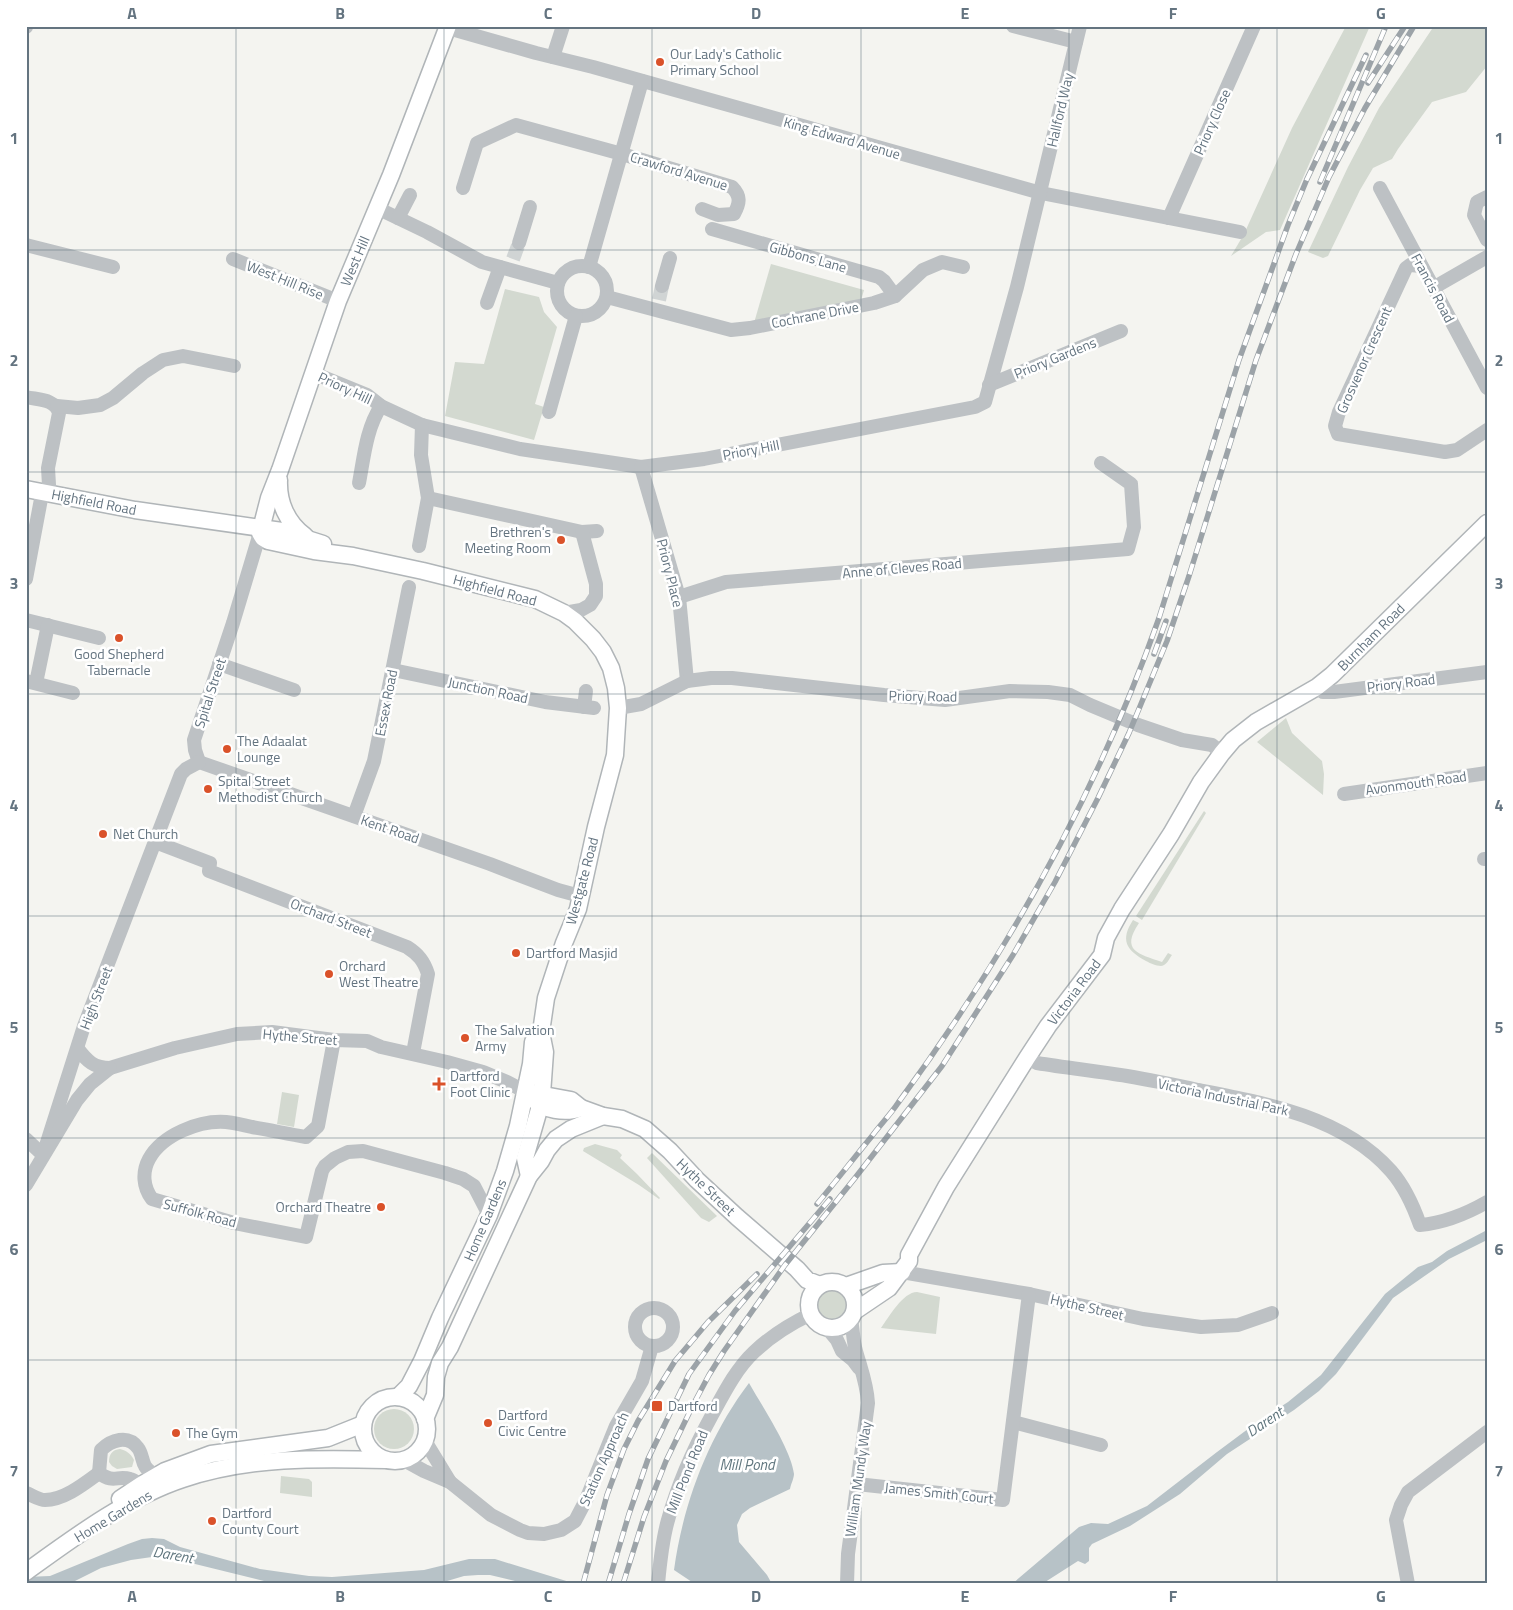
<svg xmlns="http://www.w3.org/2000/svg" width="1513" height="1610" viewBox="0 0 1513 1610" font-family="'Titillium Web',sans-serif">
<rect width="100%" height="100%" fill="#f4f4f0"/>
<!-- green -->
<g fill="#d3d9d0">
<polygon points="1346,26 1370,26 1280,230 1266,232 1231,256 1244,234 1292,128"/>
<polygon points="1434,26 1487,26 1487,66 1466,92 1432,102 1398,149 1392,159 1373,168 1360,190 1328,256 1323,258 1308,252 1348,167 1379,108"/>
<polygon points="771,264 864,290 860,304 754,323"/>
<polygon points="505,289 539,297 544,312 557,327 535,404 544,407 534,440 445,416 455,362 484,364"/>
<polygon points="1286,718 1292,733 1322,761 1324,774 1323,795 1257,742"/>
<polygon points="1204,811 1206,813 1142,920 1136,916"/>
<path d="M1133 920 1139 923C1120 951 1139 954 1162 962L1168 953 1172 955C1169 959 1167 965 1161 966 1156 966 1150 963 1146 961 1126 950 1120 940 1133 920Z"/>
<polygon points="282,1092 299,1095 294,1127 277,1124"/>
<polygon points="595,1144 617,1150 622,1155 620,1158 637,1174 660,1198 659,1199 639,1185 583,1151 584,1148"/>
<polygon points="652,1153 717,1216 709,1222 701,1218 647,1158"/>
<circle cx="833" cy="1305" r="15"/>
<path d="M917 1292 940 1297 936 1334 881 1328C889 1317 903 1292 917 1292Z"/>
<circle cx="394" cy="1429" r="20"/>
<path d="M120 1449C127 1451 130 1453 134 1460L132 1467 117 1469 112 1466 109 1462C109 1454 112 1450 120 1449Z"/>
<polygon points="281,1476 309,1479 312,1482 312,1497 280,1493"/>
</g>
<!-- water -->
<g fill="#b7c2c7">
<polygon points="1487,1230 1487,1240 1449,1259 1393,1298 1336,1374 1319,1391 1294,1410 1227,1454 1180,1494 1130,1526 1092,1544 1089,1548 1089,1561 1085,1564 1078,1561 1042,1584 1012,1584 1079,1527 1091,1523 1108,1524 1147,1506 1217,1452 1256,1423 1288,1402 1321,1375 1385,1294 1418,1267 1432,1262 1447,1251"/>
<path d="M749 1383C762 1406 791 1449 794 1474 794 1478 791 1484 790 1489L750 1508 742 1514 737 1525 739 1542 767 1575 772 1584H695L674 1570C683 1504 708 1437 749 1383Z"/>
<polygon points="152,1538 164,1539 180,1547 260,1569 309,1576 332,1577 424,1570 469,1559 495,1559 576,1584 514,1584 515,1581 490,1575 478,1575 464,1576 437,1584 276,1584 191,1563 159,1556 131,1560 101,1568 69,1584 26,1584 26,1577 50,1576 128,1544 142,1539"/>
</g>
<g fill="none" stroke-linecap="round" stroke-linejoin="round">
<!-- minor-tunnel -->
<g stroke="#d0d4d4" stroke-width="14" stroke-dasharray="14 7" stroke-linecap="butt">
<polyline points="513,259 519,243"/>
<polyline points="659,300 662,286"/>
</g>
<defs>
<g id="major">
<polyline points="448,26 391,175 338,301 280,470 269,498 260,533 263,538 268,541 314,551 353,556 423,571 535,599 564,613 575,621 593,639 603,652 611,668 616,688 618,708 615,755 596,827 578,909 564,943 546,998 541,1032 545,1052 542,1094 540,1106 525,1158 529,1176"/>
<path d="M279 480C278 502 287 523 305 536"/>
<polyline points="26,489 135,510 282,531 323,544"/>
<polyline points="533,1093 571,1100 581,1108 603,1116 622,1119 645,1129 670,1151 697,1180 737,1217 797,1269 807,1280 820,1285"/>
<path d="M533 1099C544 1110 565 1114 581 1108"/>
<circle cx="832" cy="1305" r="23"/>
<polyline points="846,1286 883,1273 902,1272"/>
<polyline points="855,1311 889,1288 909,1261 909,1255 946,1187 1027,1058 1048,1026 1102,955 1106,938 1122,909 1171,834 1201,782 1222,753 1233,740 1256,722 1317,687 1332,675 1487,523"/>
<polyline points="398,1397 409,1386 422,1361 440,1318 489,1215 505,1171 518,1126 531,1064 533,1042 541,1032"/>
<circle cx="395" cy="1429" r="32"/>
<polyline points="425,1419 435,1395 436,1377 440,1363 450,1347 529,1176 541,1161 547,1150 556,1139 571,1129 603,1116"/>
<polyline points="120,1499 141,1485 165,1471 211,1454 328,1438 363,1424"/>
<path d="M26 1572C73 1538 128 1497 183 1479 248 1457 318 1458 386 1460"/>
</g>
</defs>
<!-- major casing -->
<use href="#major" stroke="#b0b5b8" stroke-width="19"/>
<!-- minor -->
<g stroke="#bdc1c4" stroke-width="14">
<polyline points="1013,26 1076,42"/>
<polyline points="26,27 26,26"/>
<polyline points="448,28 536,53 593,67 1041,193 1240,232"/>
<polyline points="553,57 563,26"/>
<path d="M463 188 477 143 516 125 622 154 732 187C741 196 740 203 734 214L718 215 702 209"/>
<polyline points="1380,188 1487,388"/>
<polyline points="1487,197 1477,202 1474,215 1487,240"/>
<polyline points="377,208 427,232 482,262 558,283"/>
<polyline points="398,218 410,195"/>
<polyline points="1169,218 1254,26"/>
<polyline points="712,229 879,277 884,281 895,296"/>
<polyline points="519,243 530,207"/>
<polyline points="26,245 113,267"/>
<polyline points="233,259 338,301"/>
<circle cx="582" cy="291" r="25"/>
<polyline points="1421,266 1410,265 1406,268 1339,412 1335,426 1338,434 1445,452 1457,450 1487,430"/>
<polyline points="589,267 642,81"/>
<polyline points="662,286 670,258"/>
<polyline points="1433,288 1487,257"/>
<polyline points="607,297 731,330 750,328 874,303 895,296 923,270 942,262 963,267"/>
<polyline points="487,303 500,267"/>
<polyline points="313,373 367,395 381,406 422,425 520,449 641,467 704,459 975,407 985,402 1017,287 1080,26"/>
<polyline points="989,385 1121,331"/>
<path d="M26 397C39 400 55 399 59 413L48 468 49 485 47 493 41 499 26 579"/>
<polyline points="57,406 78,408 100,405 113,398 143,373 163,360 183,356 234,366"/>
<polyline points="549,412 576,316"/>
<polyline points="641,467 679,597 687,681"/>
<path d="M359 483C364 457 366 429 381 406"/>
<polyline points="428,498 582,532 597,531"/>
<polyline points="419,546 428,498 421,455 422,425"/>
<polyline points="679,597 726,582 1128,549 1134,527 1131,484 1101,463"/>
<polyline points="564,613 581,610 590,605 596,596 596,584 582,532"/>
<polyline points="26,620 99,638"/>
<polyline points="219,664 294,690"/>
<polyline points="393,670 545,702 594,708"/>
<polyline points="26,681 73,693"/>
<polyline points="36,683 48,625"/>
<polyline points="1317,687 1323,692 1334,692 1487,672"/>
<polyline points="584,707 586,691"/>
<polyline points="618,708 641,704 687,681 711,678 732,678 884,695 945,700 1010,691 1048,692 1070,695 1090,705 1138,725 1182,740 1212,745 1222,753"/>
<polyline points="199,762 490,864 558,890 580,896"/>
<polyline points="199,762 195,750 194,740 233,623 260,533"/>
<polyline points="1344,794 1487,773"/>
<polyline points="354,816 374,761 409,587"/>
<path d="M155 842 210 863 209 871 407 947C418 954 424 961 428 974L413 1053"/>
<polyline points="1484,859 1487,859"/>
<path d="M334 1040 318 1126 306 1137C288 1134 270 1130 252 1127 244 1125 235 1123 226 1122 199 1120 162 1135 149 1159 142 1172 143 1187 152 1199L234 1223 306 1237 322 1171 325 1166 335 1158 348 1152 363 1151 445 1173 463 1179 474 1186 489 1215"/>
<path d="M78 1049C87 1061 94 1068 110 1068L175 1048 237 1034 272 1032 334 1040 367 1041 381 1047 447 1062 483 1072 507 1082 526 1092"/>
<path d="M1027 1058 1037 1063C1067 1068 1097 1071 1127 1076 1151 1080 1175 1085 1198 1090 1266 1103 1343 1117 1391 1171 1405 1187 1413 1205 1420 1225 1444 1223 1466 1214 1487 1202"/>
<polyline points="26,1139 43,1155"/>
<polyline points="43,1155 84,1026 181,774 186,769 199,762"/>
<polyline points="26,1185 77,1100 90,1084 110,1068"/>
<polyline points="902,1272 1029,1294 1143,1319 1201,1327 1238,1325 1272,1313"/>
<circle cx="654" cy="1327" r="19"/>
<polyline points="827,1328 837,1340 842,1351 853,1360 859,1368"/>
<polyline points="1013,1422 1101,1445"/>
<polyline points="425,1441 450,1482"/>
<polyline points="404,1460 424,1471 450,1482 491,1515 520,1530 528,1533 544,1534 561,1530 575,1521 586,1500 616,1426 642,1381 652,1346"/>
<polyline points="857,1484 1003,1500 1029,1294"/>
<path d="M141 1485C138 1483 134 1480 130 1479 117 1475 114 1484 99 1473L101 1450C111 1440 128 1434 138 1448 142 1453 142 1461 145 1466 147 1470 153 1474 157 1477"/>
<path d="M26 1493C32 1495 39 1500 45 1500 64 1500 84 1484 99 1473"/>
<path d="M658 1584C660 1562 662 1541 668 1520 678 1483 694 1448 712 1415 724 1393 736 1369 754 1352 771 1336 790 1324 811 1314"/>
<path d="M847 1584 848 1554 868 1403C867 1384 861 1369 856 1351 853 1341 853 1329 851 1319"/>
<polyline points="1408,1584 1396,1520 1401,1505 1408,1492 1487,1432"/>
</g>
<!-- major -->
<use href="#major" stroke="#fff" stroke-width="16"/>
<defs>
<g id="rail">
<polyline points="1368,83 1405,26"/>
<polyline points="1320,182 1386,26"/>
<polyline points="1154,654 1166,621"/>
<path d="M817 1204C836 1181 854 1158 872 1136 880 1125 890 1115 898 1103 1006 956 1098 791 1159 618L1239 360 1288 225 1307 179 1366 55"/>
<polyline points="583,1584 607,1495 624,1449 638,1421 675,1361 708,1322 757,1274"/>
<polyline points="608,1584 629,1514 648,1459 689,1374 735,1311 830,1199"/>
<polyline points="623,1584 644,1517 666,1461 693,1405 709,1375 724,1351 785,1265 855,1178 942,1066 1013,955 1055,882 1098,798 1129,733 1167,641 1189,576 1256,360 1296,254 1329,177 1365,108 1414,26"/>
</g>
</defs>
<!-- rail casing -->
<use href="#rail" stroke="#9ca3a8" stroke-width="5.5"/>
<!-- rail -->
<use href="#rail" stroke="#fff" stroke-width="4" stroke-dasharray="11" stroke-linecap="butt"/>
</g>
<!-- grid -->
<path fill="none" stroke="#647480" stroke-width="1" stroke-opacity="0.55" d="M236 26V1584M444 26V1584M652 26V1584M861 26V1584M1069 26V1584M1277 26V1584M26 250H1487M26 472H1487M26 694H1487M26 916H1487M26 1138H1487M26 1360H1487"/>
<!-- markers -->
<g fill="#da522a" stroke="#fff" stroke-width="2">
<circle cx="660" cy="62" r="5"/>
<circle cx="561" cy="540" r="5"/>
<circle cx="119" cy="638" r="5"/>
<circle cx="227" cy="749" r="5"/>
<circle cx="208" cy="789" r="5"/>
<circle cx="103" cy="834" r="5"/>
<circle cx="516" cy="953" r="5"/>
<circle cx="329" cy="974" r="5"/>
<circle cx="465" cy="1038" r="5"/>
<path d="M436.5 1076.5h5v5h5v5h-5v5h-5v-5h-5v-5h5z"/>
<circle cx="381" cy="1207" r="5"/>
<rect x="651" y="1400" width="12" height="12" rx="2.5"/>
<circle cx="488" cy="1423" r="5"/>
<circle cx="176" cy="1433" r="5"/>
<circle cx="212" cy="1521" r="5"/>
</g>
<g text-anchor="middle" stroke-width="5" stroke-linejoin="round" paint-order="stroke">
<!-- poi labels -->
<g font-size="14" fill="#647480" stroke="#fff" text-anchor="start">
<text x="670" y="59">Our Lady's Catholic<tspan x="670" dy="16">Primary School</tspan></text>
<text x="551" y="537" text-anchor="end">Brethren's<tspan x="551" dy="16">Meeting Room</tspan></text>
<text x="119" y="659" text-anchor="middle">Good Shepherd<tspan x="119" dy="16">Tabernacle</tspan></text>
<text x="237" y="746">The Adaalat<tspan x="237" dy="16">Lounge</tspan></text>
<text x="218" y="786">Spital Street<tspan x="218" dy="16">Methodist Church</tspan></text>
<text x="113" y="839">Net Church</text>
<text x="526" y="958">Dartford Masjid</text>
<text x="339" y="971">Orchard<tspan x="339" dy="16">West Theatre</tspan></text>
<text x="475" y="1035">The Salvation<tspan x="475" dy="16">Army</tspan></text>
<text x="450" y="1081">Dartford<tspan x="450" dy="16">Foot Clinic</tspan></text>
<text x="371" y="1212" text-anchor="end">Orchard Theatre</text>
<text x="668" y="1411">Dartford</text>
<text x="498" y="1420">Dartford<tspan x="498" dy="16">Civic Centre</tspan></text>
<text x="186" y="1438">The Gym</text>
<text x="222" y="1518">Dartford<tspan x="222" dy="16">County Court</tspan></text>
</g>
<!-- street labels -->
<g font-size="14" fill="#647480" stroke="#fff">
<text transform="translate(1060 110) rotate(-77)" y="5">Hallford Way</text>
<text transform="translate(1212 122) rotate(-66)" y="5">Priory Close</text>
<text transform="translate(842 138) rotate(16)" y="5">King Edward Avenue</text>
<text transform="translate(679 171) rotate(17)" y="5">Crawford Avenue</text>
<text transform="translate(808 257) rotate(16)" y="5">Gibbons Lane</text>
<text transform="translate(355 261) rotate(-67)" y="5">West Hill</text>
<text transform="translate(285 280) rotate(22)" y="5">West Hill Rise</text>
<text transform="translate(1433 288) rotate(62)" y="5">Francis Road</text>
<text transform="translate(815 315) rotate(-11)" y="5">Cochrane Drive</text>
<text transform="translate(1055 358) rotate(-22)" y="5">Priory Gardens</text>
<text transform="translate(1364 360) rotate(-66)" y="5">Grosvenor Crescent</text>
<text transform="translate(345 388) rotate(25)" y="5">Priory Hill</text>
<text transform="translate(751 450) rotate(-11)" y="5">Priory Hill</text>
<text transform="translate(94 502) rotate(11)" y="5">Highfield Road</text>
<text transform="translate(902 568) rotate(-5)" y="5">Anne of Cleves Road</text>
<text transform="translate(670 573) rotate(76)" y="5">Priory Place</text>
<text transform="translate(495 590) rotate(15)" y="5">Highfield Road</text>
<text transform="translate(1371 637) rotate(-45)" y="5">Burnham Road</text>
<text transform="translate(1401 683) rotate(-7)" y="5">Priory Road</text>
<text transform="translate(488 690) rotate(12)" y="5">Junction Road</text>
<text transform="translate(210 693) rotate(-72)" y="5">Spital Street</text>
<text transform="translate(923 696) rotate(1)" y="5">Priory Road</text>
<text transform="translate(386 703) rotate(-79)" y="5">Essex Road</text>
<text transform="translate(1416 783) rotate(-8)" y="5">Avonmouth Road</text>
<text transform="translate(390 829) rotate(19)" y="5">Kent Road</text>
<text transform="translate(582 881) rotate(-75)" y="5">Westgate Road</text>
<text transform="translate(331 918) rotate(21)" y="5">Orchard Street</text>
<text transform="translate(1074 992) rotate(-53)" y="5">Victoria Road</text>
<text transform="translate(96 998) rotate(-69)" y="5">High Street</text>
<text transform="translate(300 1037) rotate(5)" y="5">Hythe Street</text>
<text transform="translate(1223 1097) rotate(12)" y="5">Victoria Industrial Park</text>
<text transform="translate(706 1187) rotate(44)" y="5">Hythe Street</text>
<text transform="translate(200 1213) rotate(15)" y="5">Suffolk Road</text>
<text transform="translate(485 1220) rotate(-67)" y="5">Home Gardens</text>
<text transform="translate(1087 1307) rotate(13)" y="5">Hythe Street</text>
<text transform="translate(604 1459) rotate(-66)" y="5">Station Approach</text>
<text transform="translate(687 1472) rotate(-68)" y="5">Mill Pond Road</text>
<text transform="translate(858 1479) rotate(-82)" y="5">William Mundy Way</text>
<text transform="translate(939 1493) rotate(6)" y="5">James Smith Court</text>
<text transform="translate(113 1516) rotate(-31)" y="5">Home Gardens</text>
</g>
<!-- water labels -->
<g font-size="15" font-style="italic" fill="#60767e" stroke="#fff">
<text transform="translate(1265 1422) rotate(-34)" y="5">Darent</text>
<text x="747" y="1470">Mill Pond</text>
<text transform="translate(173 1555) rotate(10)" y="5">Darent</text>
</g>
</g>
<!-- border -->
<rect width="1513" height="1610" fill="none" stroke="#ffffff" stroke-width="55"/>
<rect x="28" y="28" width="1458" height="1554" fill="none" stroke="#647480" stroke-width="2"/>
<g font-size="16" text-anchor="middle" font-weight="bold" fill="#647480">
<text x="132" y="19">A</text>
<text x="340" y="19">B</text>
<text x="548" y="19">C</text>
<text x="756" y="19">D</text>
<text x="965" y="19">E</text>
<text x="1173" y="19">F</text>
<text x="1381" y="19">G</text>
<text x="14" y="144">1</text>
<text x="1499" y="144">1</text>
<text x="14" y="366">2</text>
<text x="1499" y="366">2</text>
<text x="14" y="589">3</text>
<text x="1499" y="589">3</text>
<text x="14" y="811">4</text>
<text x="1499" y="811">4</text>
<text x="14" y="1033">5</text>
<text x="1499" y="1033">5</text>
<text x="14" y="1255">6</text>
<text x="1499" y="1255">6</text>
<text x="14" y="1477">7</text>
<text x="1499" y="1477">7</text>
<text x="132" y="1602">A</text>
<text x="340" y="1602">B</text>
<text x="548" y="1602">C</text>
<text x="756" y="1602">D</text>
<text x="965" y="1602">E</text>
<text x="1173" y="1602">F</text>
<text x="1381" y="1602">G</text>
</g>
</svg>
